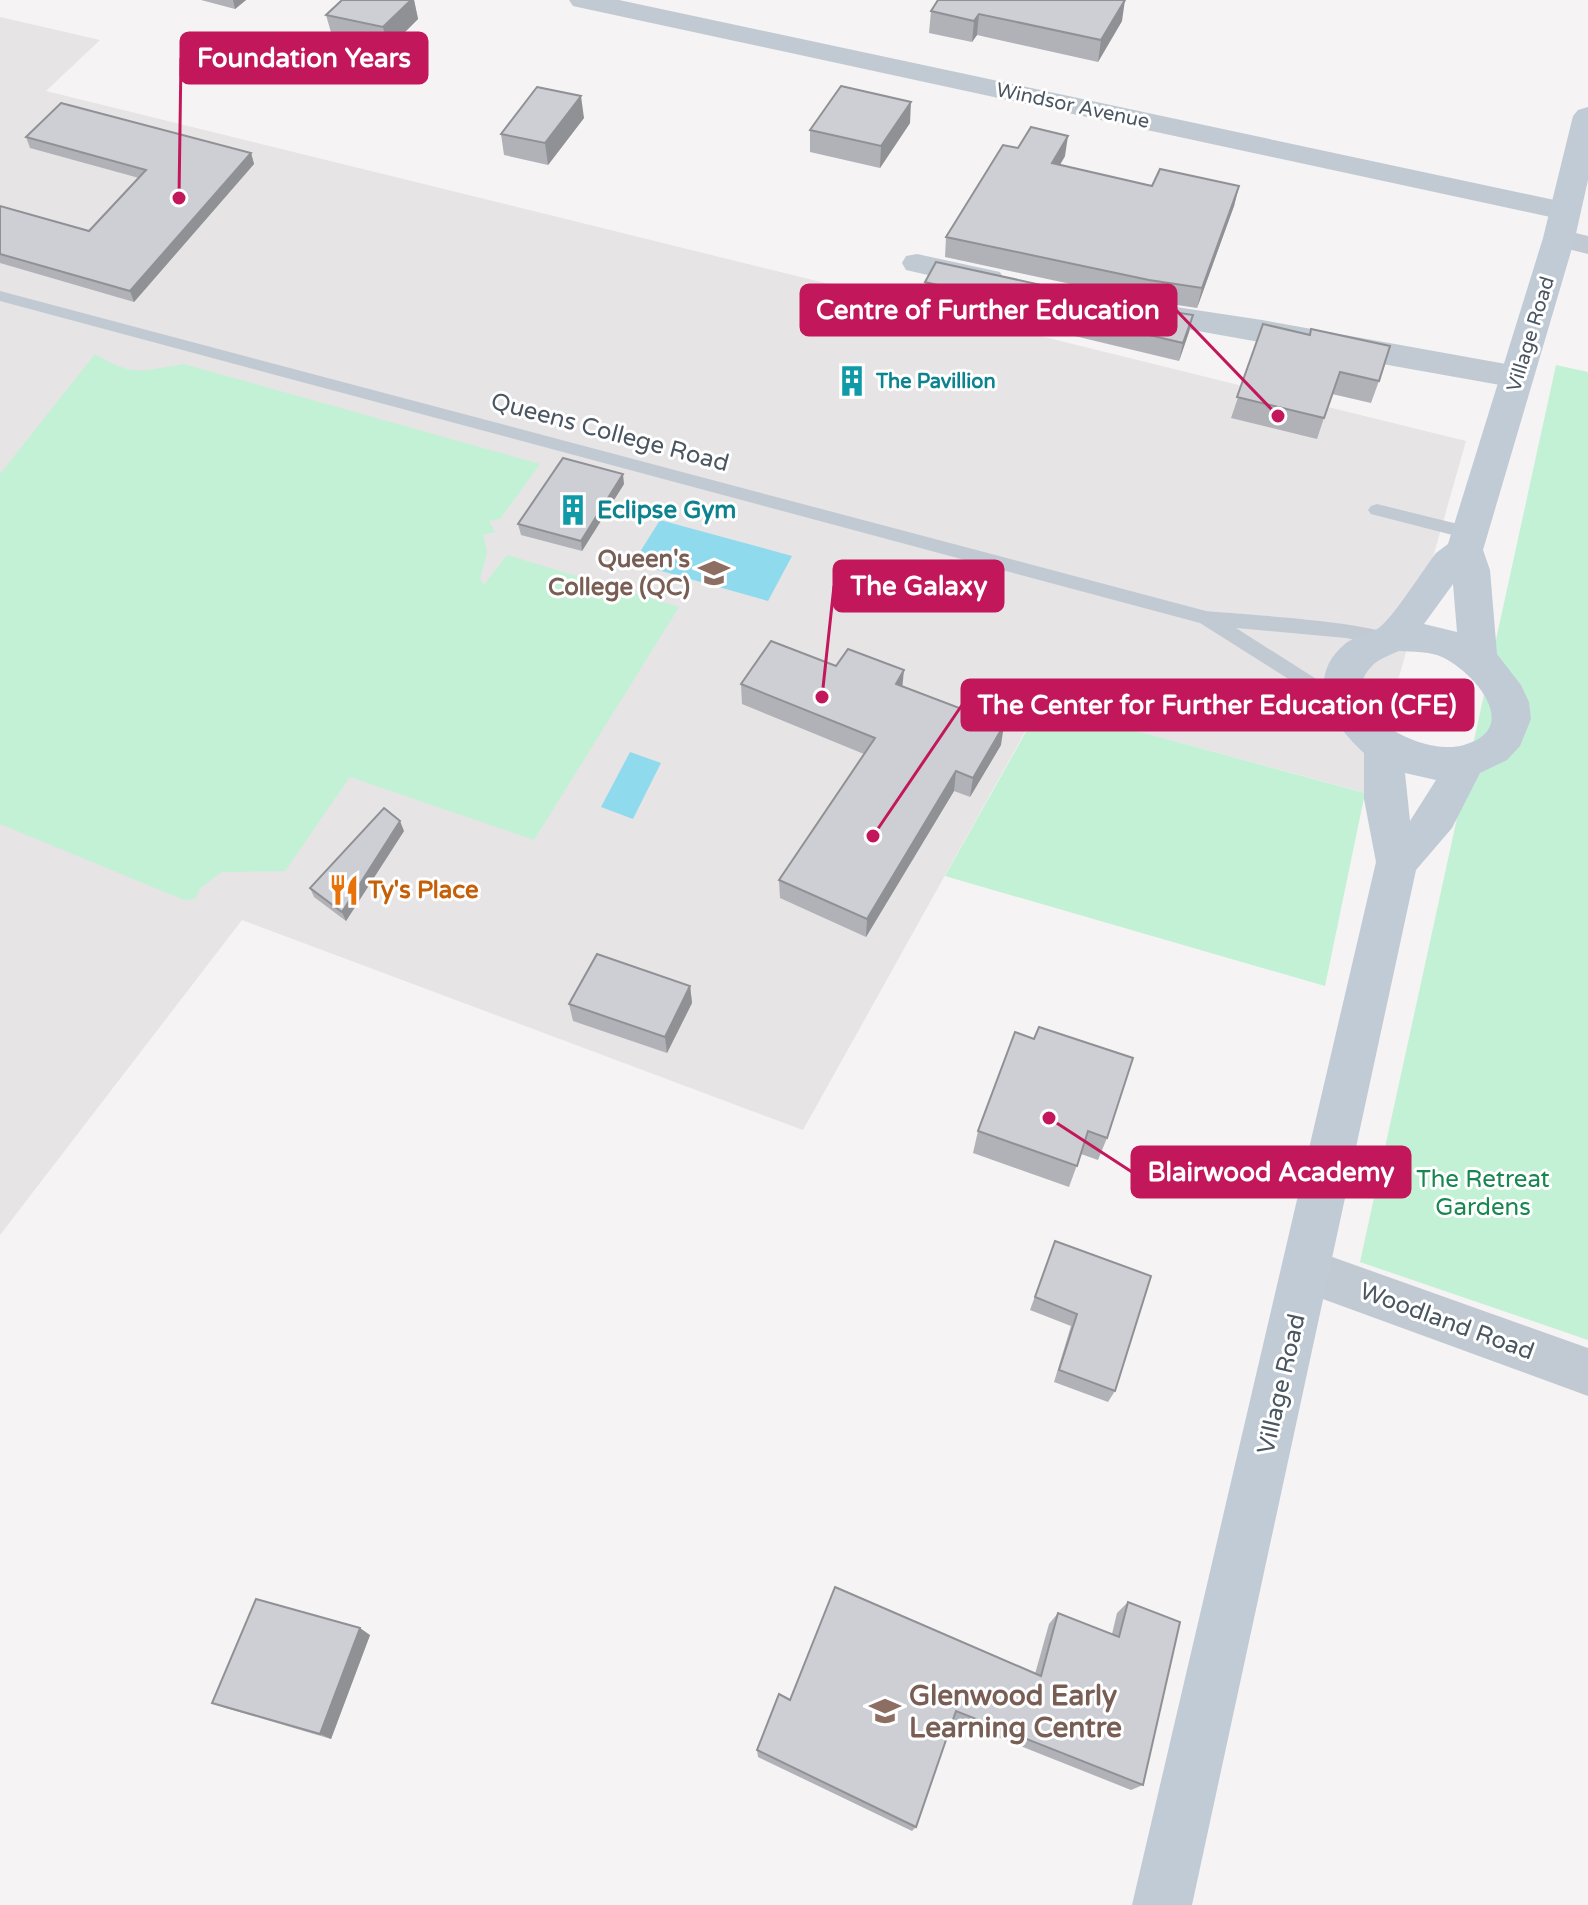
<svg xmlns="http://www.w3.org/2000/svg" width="1588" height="1905" viewBox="0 0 1588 1905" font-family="'Varela Round',sans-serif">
<rect width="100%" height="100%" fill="#f5f3f3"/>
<!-- education -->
<polygon fill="#e6e4e5" points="0,17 100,40 46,91 1466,441 1366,793 1040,705 803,1130 242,920 0,1235"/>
<!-- green -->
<g fill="#c3f1d5">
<path d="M95 354C132 377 142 371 184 364L540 464 500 519 489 521 495 532 483 535 487 552 480 579 484 585 507 555 679 607 534 840 350 777 285 871 222 872 200 888 195 899 184 900 0 824V474Z"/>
<polygon points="1556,365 1588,372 1588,1340 1360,1262"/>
<polygon points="1041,705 1365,793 1325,986 945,876"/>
</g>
<!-- water -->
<g fill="#90daee">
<polygon points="660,520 792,556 768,601 633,563"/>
<polygon points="630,752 661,763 633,819 601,807"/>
</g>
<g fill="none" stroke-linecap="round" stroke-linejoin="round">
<!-- lane -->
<g fill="#c1cad2" fill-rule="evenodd">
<path d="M0 291 1206 611C1234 614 1387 622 1398 639L1388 646 1346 638 1236 628 1354 703 1357 708 1354 713 1347 716 1200 623 0 301Z"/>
<polygon points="1377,504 1474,528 1477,533 1468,539 1371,514 1368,510 1371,506"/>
</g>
<!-- street -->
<g fill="#c1cad2" fill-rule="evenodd">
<polygon points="569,0 619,0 1564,202 1574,205 1579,211 1574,217 1564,220 582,8 573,6"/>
<polygon points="1559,229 1588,236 1588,254 1548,244 1544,238 1548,232"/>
<polygon points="917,254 1000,272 1004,279 1000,286 989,289 906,270 902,263 906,256"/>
<polygon points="1136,301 1262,320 1517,366 1528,370 1533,377 1528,384 1517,388 1125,318 1120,311 1125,304"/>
<polygon points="1307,1248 1588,1348 1588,1396 1290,1287 1283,1271 1290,1255"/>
</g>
<!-- secondary -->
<path fill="#c1cbd6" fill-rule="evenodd" d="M1588 107V180L1575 238 1483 550 1490 570 1497 654 1521 685 1529 702 1531 719 1520 746 1507 760 1480 773 1452 828 1416 870 1192 1905H1132L1376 862 1364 799V753C1332 724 1302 679 1346 643 1355 636 1370 635 1380 627 1394 616 1423 570 1436 553L1448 544 1543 238 1573 116 1578 110ZM1453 584 1457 632 1424 624ZM1399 651C1413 652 1429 651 1442 657 1474 672 1523 728 1464 745 1421 758 1331 707 1372 666 1378 659 1390 655 1399 651ZM1405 773 1436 780 1410 821Z"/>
</g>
<!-- wall -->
<g fill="#b0b2b7">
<polygon points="201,0 246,0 235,9"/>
<polygon points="342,0 414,0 418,19 388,49 332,36 326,15"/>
<polygon points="931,11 1122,21 1098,62 977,35 972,42 929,33"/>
<polygon points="584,118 548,165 504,155 501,134"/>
<polygon points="910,123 880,168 810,152 810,130"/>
<polygon points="26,137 251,153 254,164 134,302 0,263 0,206 89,231 139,178 30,148"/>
<polygon points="1018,148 1065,156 1060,165 1152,186 1239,186 1234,206 1197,308 1145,300 945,257 946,237"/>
<polygon points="925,282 1147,308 1193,315 1189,332 1179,361 924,300"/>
<polygon points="1263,324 1379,381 1371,403 1332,394 1317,439 1231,418"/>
<polygon points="624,484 582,551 521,535 518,524"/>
<polygon points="836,666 903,686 1001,745 970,797 954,791 866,937 780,898 779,880 864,754 742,704 741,684"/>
<polygon points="404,831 346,921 314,897 310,888"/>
<polygon points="690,986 692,1003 667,1053 573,1021 569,1004"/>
<polygon points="1015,1032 1107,1138 1098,1160 1081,1154 1069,1187 973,1153 978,1131"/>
<polygon points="1055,1241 1115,1391 1108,1402 1054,1382 1071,1326 1030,1310"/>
<polygon points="1128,1602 1143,1785 1131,1790 953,1719 916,1827 912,1831 758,1757 757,1750 790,1700 1035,1674 1049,1624 1058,1613 1112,1634 1117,1613"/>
<polygon points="370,1635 331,1739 226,1708 212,1703"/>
</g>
<!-- shaded-wall -->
<g fill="#909195">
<polygon points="233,0 246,0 235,9"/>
<polygon points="411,0 414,0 418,19 388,49 383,27"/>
<polygon points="1125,0 1122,21 1098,62 1101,40"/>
<polygon points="979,14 977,35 972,42 974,21"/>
<polygon points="581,96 584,118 548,165 545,143"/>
<polygon points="911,102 910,123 880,168 881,146"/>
<polygon points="1068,136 1065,156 1049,183 1052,163"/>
<polygon points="251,153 254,164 134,302 130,291"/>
<polygon points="1239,186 1234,206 1197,308 1202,288"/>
<polygon points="1193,315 1189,332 1179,361 1183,343"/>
<polygon points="623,474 624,484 582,551 581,541"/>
<polygon points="904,670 902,690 896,684"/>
<polygon points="1004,725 1001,745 970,797 973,778"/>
<polygon points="956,771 954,791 866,937 867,919"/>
<polygon points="400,821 404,831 346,921 342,912"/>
<polygon points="690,986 692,1003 667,1053 665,1037"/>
<polygon points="360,1628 370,1635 331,1739 320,1734"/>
</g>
<!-- building -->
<g fill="#cdcfd5" stroke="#909195" stroke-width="2">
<polygon points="342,0 411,0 383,27 326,15"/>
<polygon points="938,0 1125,0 1101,40 979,14 974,21 931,11"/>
<polygon points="841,86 911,102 881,146 810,130"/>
<polygon points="537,87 581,96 545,143 501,134"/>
<polygon points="61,103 251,153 130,291 0,254 0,206 89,231 146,170 26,137"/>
<polygon points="1031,127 1068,136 1052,163 1152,186 1160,169 1239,186 1202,288 1149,280 946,237 1003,145 1018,148"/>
<polygon points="936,262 1147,308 1193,315 1183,343 925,282"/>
<polygon points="1263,324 1310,335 1311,329 1390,346 1379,381 1340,372 1324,418 1237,397"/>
<polygon points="563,458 623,474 581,541 518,524"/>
<polygon points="771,641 836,666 848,649 904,670 896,684 1004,725 973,778 956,771 867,919 779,880 875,738 741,684"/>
<polygon points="384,808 400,821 342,912 310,888"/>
<polygon points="597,954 690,986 665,1037 569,1004"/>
<polygon points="1039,1027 1133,1058 1107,1138 1088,1131 1077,1166 978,1131 1015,1032 1034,1039"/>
<polygon points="1055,1241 1151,1276 1115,1391 1059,1370 1077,1314 1035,1297"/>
<polygon points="835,1587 1041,1676 1058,1613 1119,1637 1128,1602 1180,1622 1143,1785 956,1711 916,1827 757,1750 779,1694 790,1700"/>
<polygon points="256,1599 360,1628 320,1734 212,1703"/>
</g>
<!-- icons -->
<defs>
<symbol id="building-bare" viewBox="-9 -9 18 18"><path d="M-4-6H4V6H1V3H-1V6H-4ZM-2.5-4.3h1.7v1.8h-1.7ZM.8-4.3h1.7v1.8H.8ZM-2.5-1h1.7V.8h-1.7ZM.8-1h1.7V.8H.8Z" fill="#0f9aa8" stroke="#fff" stroke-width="2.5" paint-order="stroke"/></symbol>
<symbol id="school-bare" viewBox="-9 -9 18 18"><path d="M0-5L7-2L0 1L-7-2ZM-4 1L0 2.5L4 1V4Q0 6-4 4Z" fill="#8d6e63" stroke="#fff" stroke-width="2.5" paint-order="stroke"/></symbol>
<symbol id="restaurant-bare" viewBox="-9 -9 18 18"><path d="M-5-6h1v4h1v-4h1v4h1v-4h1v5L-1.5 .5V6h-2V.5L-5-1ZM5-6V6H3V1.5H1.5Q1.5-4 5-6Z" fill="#e8710a" stroke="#fff" stroke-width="2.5" paint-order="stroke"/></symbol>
</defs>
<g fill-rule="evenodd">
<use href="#building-bare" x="830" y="359" width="44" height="44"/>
<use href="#building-bare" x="551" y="488" width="44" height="44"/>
<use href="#school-bare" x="692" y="551" width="44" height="44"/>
<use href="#restaurant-bare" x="322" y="868" width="44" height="44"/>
<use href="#school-bare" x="863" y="1689" width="44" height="44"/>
</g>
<g text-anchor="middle" stroke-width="6" stroke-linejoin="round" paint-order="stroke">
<!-- far-street labels -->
<g font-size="20" fill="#4a5661" stroke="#fff">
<text transform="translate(1073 105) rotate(12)" y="7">Windsor Avenue</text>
<text transform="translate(1530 334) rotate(-73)" y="7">Village Road</text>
</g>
<!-- far-culture labels -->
<g font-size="20" font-weight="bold" fill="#0d838f" stroke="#fff" text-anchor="start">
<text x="876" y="388">The Pavillion</text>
</g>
<!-- street labels -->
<g font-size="24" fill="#4a5661" stroke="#fff">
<text transform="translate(610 432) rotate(15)" y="8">Queens College Road</text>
<text transform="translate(1447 1321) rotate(20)" y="8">Woodland Road</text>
<text transform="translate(1281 1384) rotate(-77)" y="8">Village Road</text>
</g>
<!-- culture labels -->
<g font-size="24" font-weight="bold" fill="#0d838f" stroke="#fff" text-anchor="start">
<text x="597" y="518">Eclipse Gym</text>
</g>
<!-- education labels -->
<g font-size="24" font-weight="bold" fill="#785e54" stroke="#fff" text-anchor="end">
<text x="690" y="567">Queen's<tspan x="690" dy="28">College (QC)</tspan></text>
</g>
<!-- food labels -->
<g font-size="24" font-weight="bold" fill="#c56008" stroke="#fff" text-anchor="start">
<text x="368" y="898">Ty's Place</text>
</g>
<!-- park labels -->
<g font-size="24" fill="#17864f" stroke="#fff">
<text x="1483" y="1187">The Retreat<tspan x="1483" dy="28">Gardens</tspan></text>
</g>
<!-- near-education labels -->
<g font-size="28" font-weight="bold" fill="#785e54" stroke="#fff" text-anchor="start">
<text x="909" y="1705">Glenwood Early<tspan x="909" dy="32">Learning Centre</tspan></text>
</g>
</g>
<!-- callouts -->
<path fill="none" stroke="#c2185b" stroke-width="3" d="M179 198L181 58M1278 416L1176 310M822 697L834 586M873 836L962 705M1049 1118L1132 1172"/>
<g fill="#c2185b" stroke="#fff" stroke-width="3">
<circle cx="179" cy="198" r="8"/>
<circle cx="1278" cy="416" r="8"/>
<circle cx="822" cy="697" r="8"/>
<circle cx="873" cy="836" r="8"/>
<circle cx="1049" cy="1118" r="8"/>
</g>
<g fill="#c2185b" stroke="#c2185b" stroke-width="3">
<rect x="181" y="33" width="246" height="50" rx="8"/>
<rect x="801" y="285" width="375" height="50" rx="8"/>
<rect x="834" y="561" width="169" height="50" rx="8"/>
<rect x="962" y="680" width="511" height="50" rx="8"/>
<rect x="1132" y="1147" width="278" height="50" rx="8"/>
</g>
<g font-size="26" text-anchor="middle" font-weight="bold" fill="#fff">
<text x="304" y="67">Foundation Years</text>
<text x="988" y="319">Centre of Further Education</text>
<text x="919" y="595">The Galaxy</text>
<text x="1217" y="714">The Center for Further Education (CFE)</text>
<text x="1271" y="1181">Blairwood Academy</text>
</g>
</svg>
